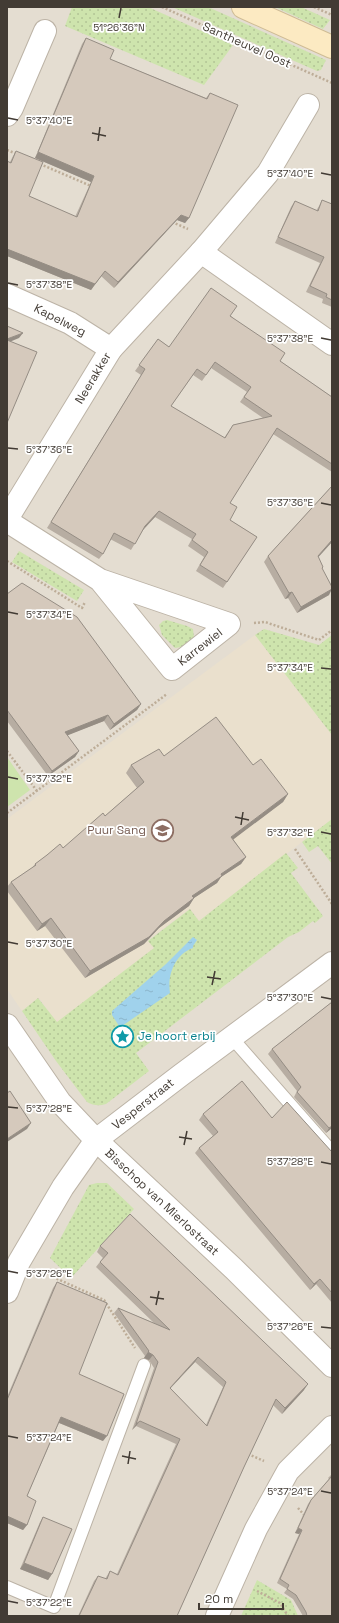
<svg xmlns="http://www.w3.org/2000/svg" width="339" height="1623" viewBox="0 0 339 1623" font-family="'Space Grotesk',sans-serif">
<defs>
<pattern id="grass-dots" width="8" height="8" patternUnits="userSpaceOnUse"><rect width="8" height="8" fill="#cee4ad"/><path d="M2 2h.1M6 6h.1" fill="none" stroke="#b2c495" stroke-width="1.8" stroke-linecap="round"/></pattern>
<pattern id="water-ripples" width="26" height="14" patternUnits="userSpaceOnUse"><rect width="26" height="14" fill="#a0d2ec"/><path d="M2 4q2-2 4 0t4 0M15 11q2-2 4 0t4 0" fill="none" stroke="#8bb5cb"/></pattern>
</defs>
<rect width="100%" height="100%" fill="#f1ece3"/>
<!-- residential -->
<rect fill="#e4ddd1" x="7" y="7" width="325" height="1609"/>
<!-- education -->
<polygon fill="#eae0cd" points="255,635 332,735 332,819 199,921 190,909 148,940 154,948 57,1023 39,998 22,1011 7,989 7,819"/>
<!-- grass -->
<g fill="url(#grass-dots)">
<polygon points="72,7 148,7 233,45 204,85 65,26"/>
<polygon points="172,7 208,7 326,60 321,70 317,71"/>
<polygon points="275,7 301,7 330,20 323,29"/>
<polygon points="19,551 84,590 77,601 12,562"/>
<polygon points="167,620 187,626 193,629 194,638 181,647 175,648 162,635 159,625 163,621"/>
<polygon points="264,629 319,645 332,635 332,735 255,635"/>
<polygon points="332,819 332,864 318,846 309,852 302,842"/>
<path d="M286 853 298 868 291 873 323 916 315 923 313 921 299 932 288 937 136 1053 149 1071 106 1104C99 1106 94 1106 87 1102L56 1061 22 1011 38 998 57 1022 154 948 148 941 190 909 199 921Z"/>
<polygon points="97,1183 107,1183 134,1209 71,1278 50,1258 89,1185"/>
<polygon points="257,1580 291,1600 298,1616 241,1616"/>
</g>
<!-- green -->
<polygon fill="#cee4ad" points="7,757 30,790 7,807"/>
<!-- water -->
<path fill="url(#water-ripples)" d="M193 937 197 940 193 946V948C175 954 167 975 170 993L122 1026H119L112 1015V1011L166 964Z"/>
<g fill="none" stroke-linecap="round" stroke-linejoin="round">
<defs>
<g id="lane">
<polyline points="232,1038 327,1146"/>
<polyline points="7,1587 54,1607 144,1365"/>
</g>
<g id="street">
<polyline points="7,115 12,108 45,31"/>
<polyline points="201,252 332,344"/>
<polyline points="7,295 70,323 111,349"/>
<polyline points="7,519 111,349 201,252 268,173 308,105"/>
<polyline points="7,521 100,580 229,624 172,669 100,580"/>
<polyline points="7,1025 60,1102 96,1140 234,1269 332,1366"/>
<polyline points="7,1292 19,1262 63,1187 96,1140 181,1075 332,963"/>
<polyline points="217,1616 256,1529 288,1471 332,1427"/>
</g>
<polyline id="secondary" points="243,7 332,47"/>
</defs>
<!-- lane casing -->
<use href="#lane" stroke="#bcb3a6" stroke-width="14"/>
<!-- street casing -->
<use href="#street" stroke="#bcb3a6" stroke-width="24"/>
<!-- secondary casing -->
<use href="#secondary" stroke="#cfbc94" stroke-width="24"/>
<!-- path -->
<g stroke="#bdad98" stroke-width="2.5" stroke-dasharray="2 2" stroke-linecap="butt">
<polyline points="162,7 332,83"/>
<polyline points="314,7 332,15"/>
<polyline points="7,150 17,154"/>
<polyline points="40,164 91,186"/>
<polyline points="172,222 188,229"/>
<polyline points="7,561 82,608 85,602"/>
<polyline points="254,623 265,622 319,640 332,630"/>
<polyline points="7,751 37,791"/>
<polyline points="7,813 167,694"/>
<polyline points="295,849 332,904"/>
<polyline points="42,1272 104,1300 135,1348"/>
<polyline points="248,1454 264,1461"/>
<polyline points="298,1508 305,1516"/>
<polyline points="257,1591 280,1603 288,1616"/>
</g>
<!-- lane -->
<use href="#lane" stroke="#fff" stroke-width="12"/>
<!-- street -->
<use href="#street" stroke="#fff" stroke-width="22"/>
<!-- secondary -->
<use href="#secondary" stroke="#fceac2" stroke-width="22"/>
</g>
<!-- wall -->
<g fill="#b7ada2" fill-rule="evenodd">
<polygon points="86,38 110,59 206,98 210,93 189,218 185,223 177,220 114,288 101,276 91,290 7,256 10,162 13,156 16,151 29,196 75,217 91,182 35,158 82,44"/>
<polygon points="322,200 332,204 332,307 322,303 323,299 306,292 320,263 275,243 291,207 295,201 316,211 319,206"/>
<path d="M231 316 280 361 332 397V472L273 434 230 503V520L257 537 223 588 196 571 204 557 188 546 192 539 155 517 143 530 131 550 110 539 103 554 99 559 47 528 141 375 135 371 158 339 169 347ZM211 368 247 392 240 402 263 418 233 425 224 438 171 406 193 375 202 381Z"/>
<polygon points="332,486 332,542 318,557 323,567 322,569 329,595 297,613 288,598 285,599 264,562 268,556"/>
<polygon points="7,594 141,704 137,710 110,730 104,721 67,735 79,751 75,757 48,776 7,721"/>
<polygon points="164,756 253,765 288,794 283,802 233,839 246,857 241,864 221,877 217,883 194,898 189,906 159,928 144,944 85,978 45,926 37,931 7,891 7,887 11,882 32,868 35,864 63,848 105,816 137,788 126,773 131,765"/>
<polygon points="332,1002 332,1128 326,1133 294,1097 297,1091 268,1054 272,1049"/>
<polygon points="203,1114 272,1118 332,1152 332,1303 316,1284 310,1290 195,1153 199,1148 213,1136 199,1120"/>
<path d="M100 1246 304 1390 282 1414 273 1405 244 1467 177 1616H78L94 1581 98 1576 105 1579 110 1571 117 1574 176 1444 136 1426 132 1430 154 1368 149 1360 144 1358 145 1356 114 1313 118 1308 154 1323 96 1267 103 1258 97 1252ZM195 1362 223 1387 206 1425 170 1388Z"/>
<polygon points="57,1282 79,1374 103,1441 59,1423 27,1496 27,1525 23,1530 7,1523 7,1397 53,1288"/>
<polygon points="332,1474 332,1616 303,1616 293,1599 284,1593 287,1589 277,1583 299,1534 295,1533 308,1504 311,1500 329,1479 328,1478"/>
<polygon points="43,1517 52,1574 48,1580 20,1569 40,1522"/>
</g>
<!-- shaded-wall -->
<g fill="#958d84">
<polygon points="38,152 94,176 91,182 35,158"/>
<polygon points="181,215 189,218 185,223 177,220 114,288 118,282"/>
<polygon points="7,249 105,271 91,290 7,256"/>
<polygon points="23,333 19,338 7,343 7,339"/>
<polygon points="159,511 155,517 141,532 145,526"/>
<polygon points="332,540 332,542 314,562 318,556"/>
<polygon points="332,589 329,595 297,613 301,607"/>
<polygon points="292,592 288,598 285,599 289,593"/>
<polygon points="141,704 137,710 110,730 114,724"/>
<polygon points="108,715 104,721 61,738 65,732"/>
<polygon points="79,751 75,757 48,776 52,771"/>
<polygon points="288,794 283,802 226,845 231,837"/>
<polygon points="246,857 241,864 221,877 217,883 194,898 189,906 159,928 144,944 85,978 90,971 164,921 192,896 221,874"/>
<polygon points="51,918 45,926 37,931 42,924"/>
<polygon points="31,1123 27,1129 7,1142 7,1139"/>
<polygon points="332,1126 332,1128 326,1133 329,1128"/>
<polygon points="320,1279 316,1284 310,1290 314,1284"/>
<polygon points="148,1352 153,1355 149,1360 144,1358"/>
<polygon points="198,1357 195,1362 166,1393 170,1388"/>
<polygon points="308,1384 304,1390 282,1414 285,1408"/>
<polygon points="61,1417 107,1436 103,1441 57,1422"/>
<polygon points="140,1421 136,1426 132,1430 136,1424"/>
<polygon points="7,1516 27,1525 23,1530 7,1523"/>
<polygon points="298,1528 302,1530 299,1534 295,1533"/>
<polygon points="24,1563 52,1574 48,1580 20,1569"/>
</g>
<!-- building -->
<g fill="#d5c9bc" stroke="#958d84" fill-rule="evenodd">
<polygon points="86,38 114,50 110,59 207,99 210,93 238,105 189,218 181,215 118,282 105,271 95,284 7,249 7,161 11,163 16,151 43,162 29,196 77,217 94,176 38,152"/>
<polygon points="322,200 332,204 332,300 326,297 327,294 310,286 324,257 278,237 295,201 318,211"/>
<path d="M211 288 237 306 230 316 285 353 280 361 332 397V464L277 428 230 503 237 507 230 520 257 537 227 582 200 565 208 552 192 540 196 534 159 511 145 526 135 544 114 533 103 554 51 522 145 369 139 365 158 339 169 347ZM215 362 251 387 244 397 272 416 233 425 225 438 171 406 197 369 206 375Z"/>
<polygon points="7,326 23,333 7,339"/>
<polygon points="7,340 37,352 7,423"/>
<polygon points="332,486 332,540 318,556 323,567 322,568 332,587 332,589 301,607 292,592 289,593 268,556"/>
<polygon points="22,583 77,617 141,704 114,724 108,715 65,732 79,751 52,771 7,710 7,594"/>
<polygon points="216,717 253,765 261,759 288,794 231,837 246,857 221,874 222,876 192,896 194,898 164,921 149,937 90,971 51,918 42,924 11,882 36,865 35,864 47,855 60,844 63,848 103,813 105,816 144,782 131,765 159,749 164,756"/>
<polygon points="332,1002 332,1126 329,1128 297,1092 301,1087 272,1049"/>
<polygon points="242,1081 272,1118 287,1102 332,1152 332,1293 320,1279 314,1284 199,1148 218,1132 203,1114"/>
<polygon points="10,1091 31,1123 7,1139 7,1093"/>
<path d="M130 1214 308 1384 285 1408 276 1399 244 1467 177 1616H79L98 1576 107 1579 110 1571 118 1575 180 1439 140 1421 136 1424 158 1362 153 1355 148 1352 149 1351 118 1308 170 1330 100 1262 108 1253 100 1246ZM198 1357 226 1382 207 1426 170 1388Z"/>
<polygon points="57,1282 107,1303 79,1374 124,1394 107,1436 61,1417 27,1496 36,1501 27,1525 7,1516 7,1400"/>
<polygon points="332,1476 332,1616 307,1616 306,1612 296,1595 287,1589 289,1585 280,1579 302,1530 298,1528 311,1500"/>
<polygon points="43,1517 72,1529 52,1574 24,1563"/>
</g>
<!-- ticks -->
<path fill="none" stroke="#423b34" stroke-width="1.5" d="M119 18 121 8M8 118 18 120M92 133 106 136M98 141 100 127M321 173 331 175M8 283 18 285M321 338 331 340M8 448 18 449M321 503 331 505M8 612 18 614M321 668 331 669M8 777 18 779M235 817 249 820M241 825 243 812M321 832 331 834M8 942 18 944M207 977 221 979M212 985 215 971M321 997 331 999M8 1107 18 1108M179 1137 192 1139M184 1145 187 1131M321 1162 331 1164M8 1271 18 1273M150 1297 164 1299M156 1305 159 1291M321 1327 331 1328M8 1436 18 1438M122 1456 136 1459M128 1464 130 1451M321 1491 331 1493M8 1601 18 1603"/>
<!-- icons -->
<defs>
<symbol id="school-ring" viewBox="-11 -11 22 22"><circle r="9.5" fill="#fff" stroke="#8d6e63" stroke-width="1.5"/><path d="M0-5L7-2L0 1L-7-2ZM-4 1L0 2.5L4 1V4Q0 6-4 4Z" fill="#8d6e63"/></symbol>
<symbol id="sight-ring" viewBox="-11 -11 22 22"><circle r="9.5" fill="#fff" stroke="#0f9aa8" stroke-width="1.5"/><path d="M0-6L1.8-2.2L6-1.7L2.9 1.2L3.7 5.4L0 3.3L-3.7 5.4L-2.9 1.2L-6-1.7L-1.8-2.2Z" fill="#0f9aa8"/></symbol>
</defs>
<g fill-rule="evenodd">
<use href="#school-ring" x="150" y="818" width="25" height="25"/>
<use href="#sight-ring" x="110" y="1024" width="25" height="25"/>
</g>
<g text-anchor="middle" stroke-width="3.5" stroke-linejoin="round" paint-order="stroke">
<!-- street labels -->
<g font-size="12" fill="#423b34" stroke="#fff">
<text transform="translate(247 45) rotate(24)" y="4">Santheuvel Oost</text>
<text transform="translate(60 320) rotate(27)" y="4">Kapelweg</text>
<text transform="translate(93 378) rotate(-59)" y="4">Neerakker</text>
<text transform="translate(200 647) rotate(-38)" y="4">Karrewiel</text>
<text transform="translate(143 1104) rotate(-38)" y="4">Vesperstraat</text>
<text transform="translate(162 1202) rotate(43)" y="4">Bisschop van Mierlostraat</text>
</g>
<!-- education labels -->
<g font-size="12" fill="#785e54" stroke="#fff" text-anchor="end">
<text x="146" y="834">Puur Sang</text>
</g>
<!-- culture labels -->
<g font-size="12" fill="#0d838f" stroke="#fff" text-anchor="start">
<text x="138" y="1040">Je hoort erbij</text>
</g>
</g>
<g font-size="10" text-anchor="middle" fill="#423b34" stroke="#fff" stroke-width="3.5" stroke-linejoin="round" paint-order="stroke">
<text x="119" y="31">51°26'36"N</text>
<text x="49" y="124">5°37'40"E</text>
<text x="290" y="177">5°37'40"E</text>
<text x="49" y="288">5°37'38"E</text>
<text x="290" y="342">5°37'38"E</text>
<text x="49" y="453">5°37'36"E</text>
<text x="290" y="506">5°37'36"E</text>
<text x="49" y="618">5°37'34"E</text>
<text x="290" y="671">5°37'34"E</text>
<text x="49" y="782">5°37'32"E</text>
<text x="290" y="836">5°37'32"E</text>
<text x="49" y="947">5°37'30"E</text>
<text x="290" y="1001">5°37'30"E</text>
<text x="49" y="1112">5°37'28"E</text>
<text x="290" y="1165">5°37'28"E</text>
<text x="49" y="1277">5°37'26"E</text>
<text x="290" y="1330">5°37'26"E</text>
<text x="49" y="1441">5°37'24"E</text>
<text x="290" y="1495">5°37'24"E</text>
<text x="49" y="1606">5°37'22"E</text>
</g>
<!-- border -->
<rect width="339" height="1623" fill="none" stroke="#423b34" stroke-width="16"/>
<!-- scale -->
<path d="M199 1603v6h84v-6" fill="none" stroke="#423b34" stroke-width="2"/>
<text x="205" y="1603" font-size="12" fill="#423b34" stroke="#ffffff" stroke-width="3" paint-order="stroke">20 m</text>
</svg>
